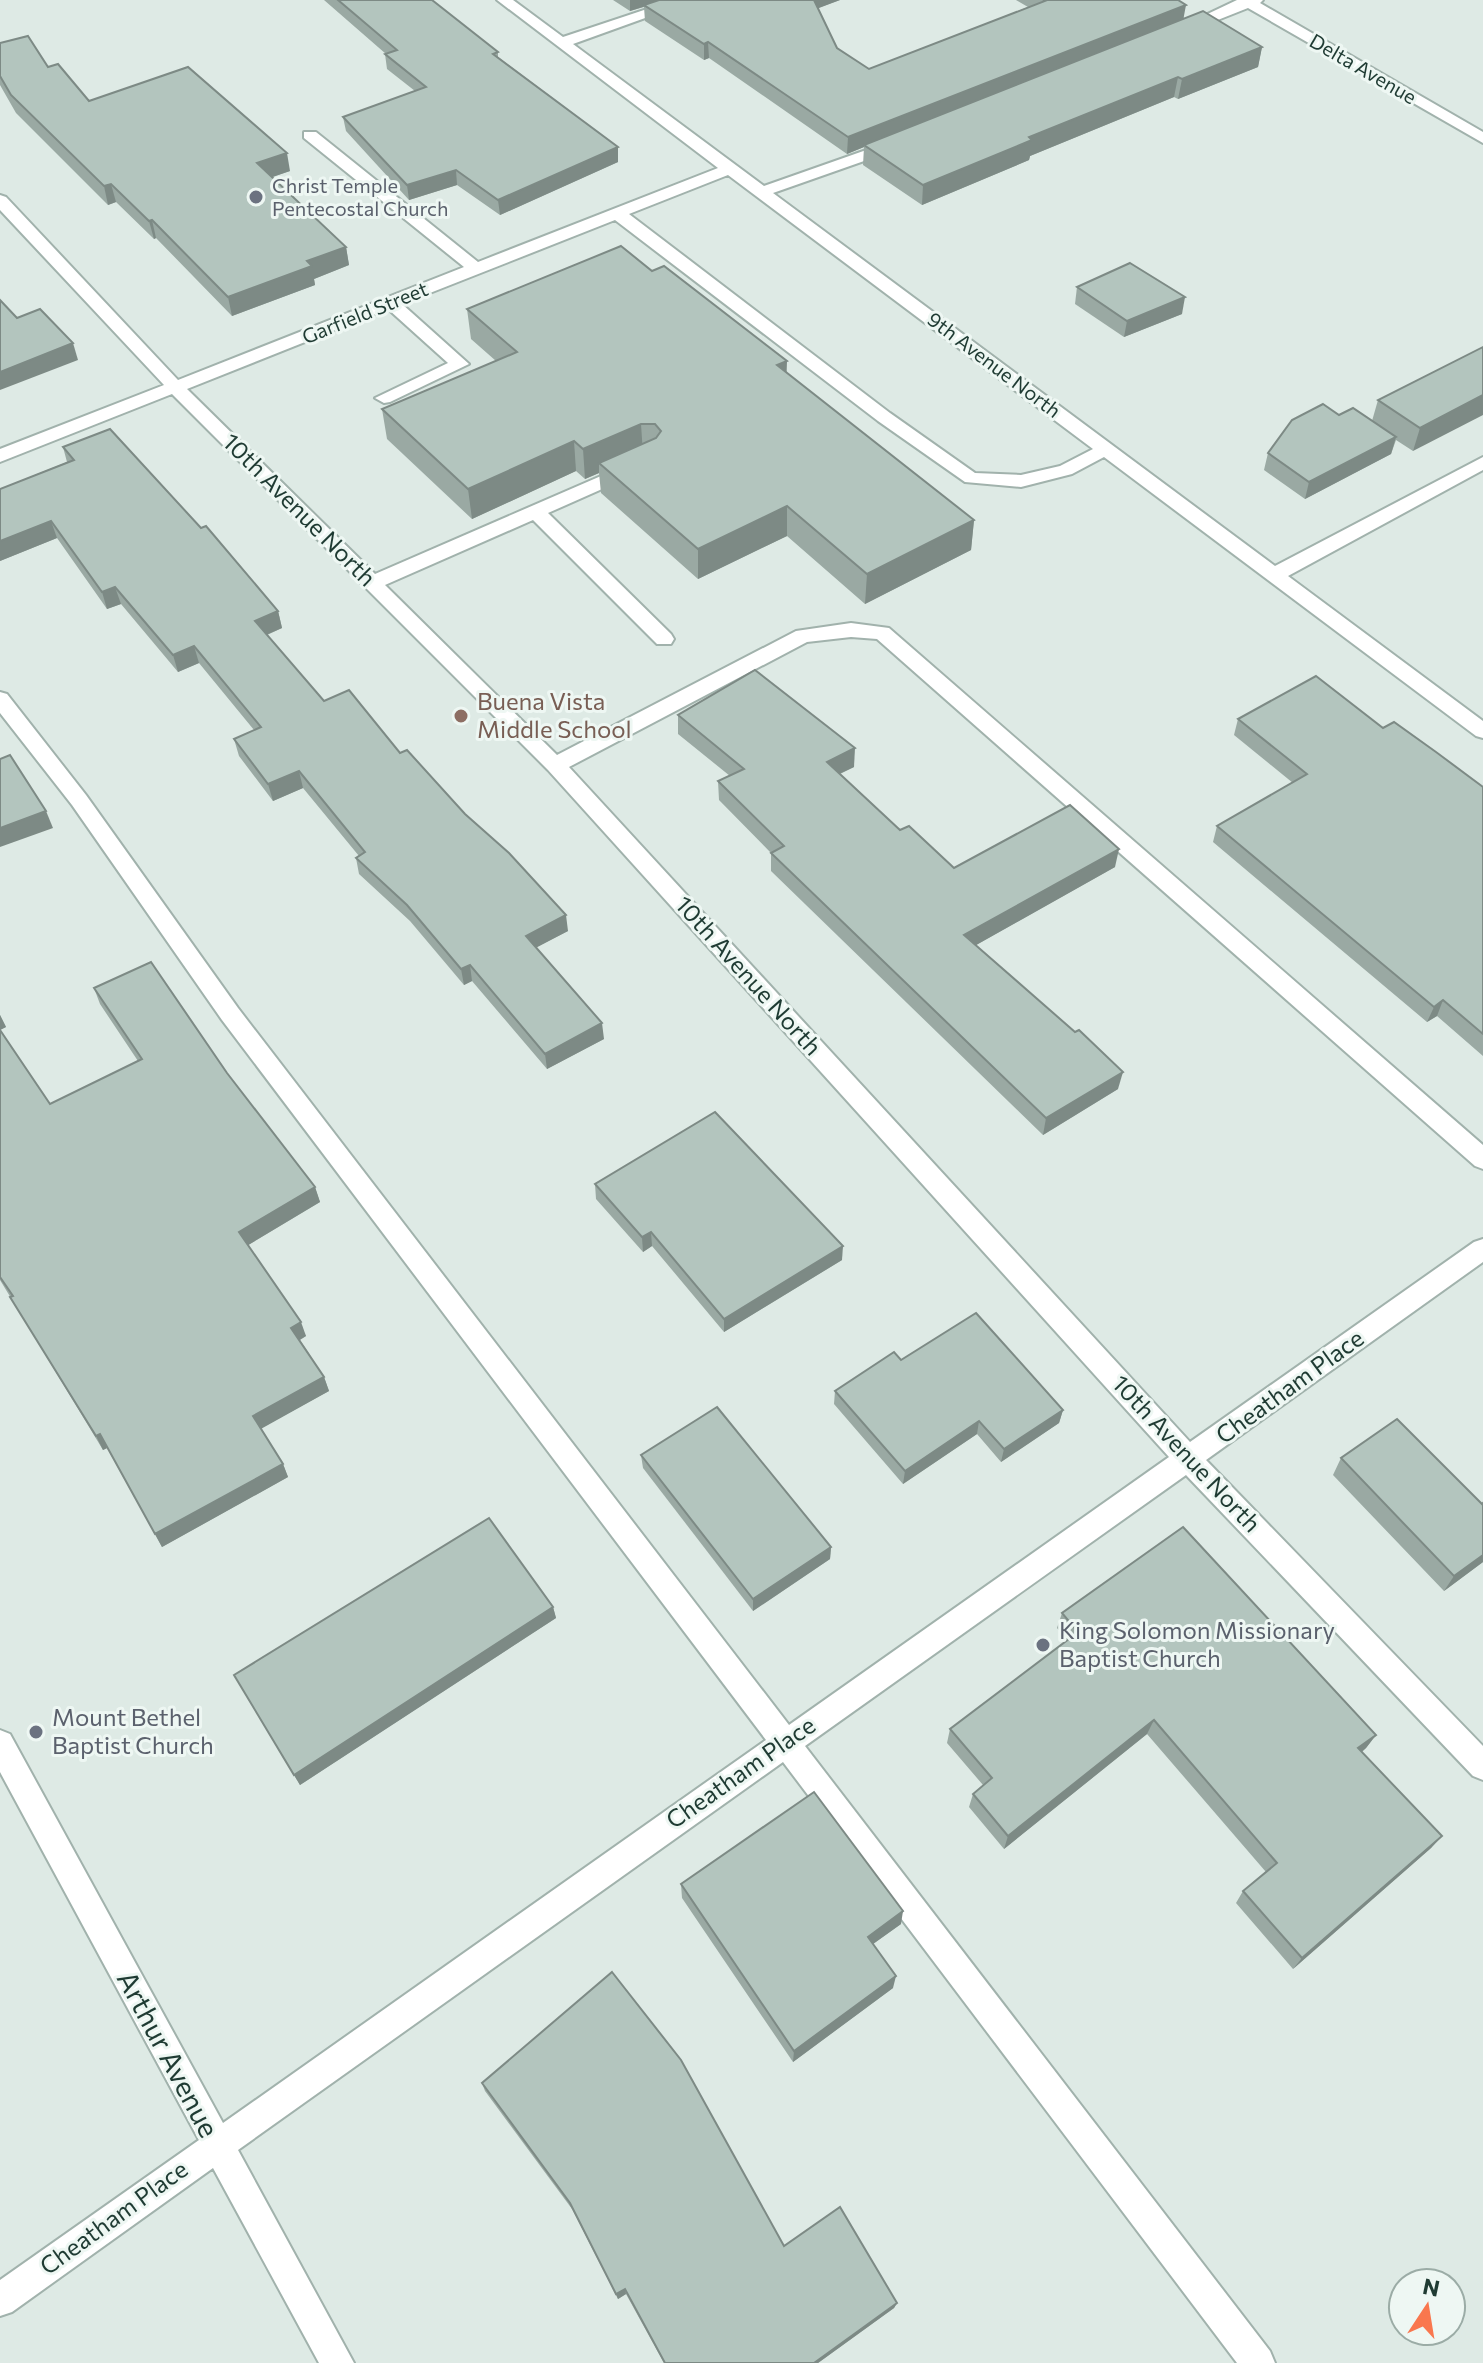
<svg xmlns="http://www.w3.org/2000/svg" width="1483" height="2363" viewBox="0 0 1483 2363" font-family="Commissioner,sans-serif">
<rect width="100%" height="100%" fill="#deeae5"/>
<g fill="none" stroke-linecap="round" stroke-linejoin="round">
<defs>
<g id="minor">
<path d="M497 0H513L563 37 674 0H695L573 44 764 186 889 142H901V148L773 193 1275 566 1483 457V470L1288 576 1483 721V738L1476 736 1104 457 1072 474 1021 487 965 482 878 421 615 220 402 304 469 364 390 402 384 403 375 398 448 363 388 309 187 389 375 574 624 466H636L639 470 636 474 548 513 671 634 674 639 671 644H657L533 520 385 585 557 755 796 631 851 623 889 628 1483 1145V1169L1475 1166 877 639 851 637 807 642 569 767 1190 1442 1474 1242 1483 1239V1262L1206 1460 1483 1746V1780L1473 1776 1186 1475 805 1746 1270 2351 1275 2363H1237L783 1762 238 2150 354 2363H319L213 2168 12 2312 0 2316V2280L199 2140 0 1772V1730L10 1734 223 2123 766 1740 222 1020 72 805 0 713V692L7 694 86 795 238 1008 789 1725 1169 1457 548 770 172 394 0 462V449L164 385 0 210V195L6 197 178 380 464 267 304 138V132H316L478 262 718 168ZM728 175 1093 449 1060 466 1021 475 975 473 890 413 629 214Z"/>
<polygon points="1237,0 1263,0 1260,3 1483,132 1483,143 1248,8 1190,31 1185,32 1178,28"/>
</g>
</defs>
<!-- minor casing -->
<use href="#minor" stroke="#a1b2ac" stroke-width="4"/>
<!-- minor -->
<use href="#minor" fill="#fff" fill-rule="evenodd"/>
</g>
<!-- wall -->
<g fill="#9aa9a3">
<polygon points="324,0 432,0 498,52 498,57 618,147 618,162 500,215 457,185 409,200 346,131 343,117 415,91 387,69 385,54 386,54"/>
<polygon points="613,0 840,0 818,8 837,48 869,69 1028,7 1016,0 1178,0 1184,19 1262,47 1258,67 1178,99 1174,97 1030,156 1029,160 922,205 863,165 864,147 847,154 709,58 704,60 645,21 644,7 630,11"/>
<polygon points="0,43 48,67 89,101 290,171 272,177 346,247 349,265 314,279 315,285 232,316 156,238 154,239 116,202 108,205 16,113 0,85"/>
<polygon points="652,271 786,373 974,520 971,550 865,604 787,536 698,579 601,493 599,473 585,479 576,471 472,519 387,439 382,409 496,361 471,339 467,309"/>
<polygon points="1077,287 1182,314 1124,337 1075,304"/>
<polygon points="1483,347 1413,451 1396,440 1391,454 1305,499 1264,470 1268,453 1339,415 1372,421 1378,400"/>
<polygon points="63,447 278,611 282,628 267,635 324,701 400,753 568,931 536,947 604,1039 547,1069 472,981 464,985 410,921 359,874 356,858 359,856 303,788 273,801 239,756 234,739 254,730 199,663 178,672 121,604 107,609 57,538 0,561 0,489 67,462"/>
<polygon points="678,715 854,767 840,774 900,830 954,868 1115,867 976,945 1118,1089 1043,1135 771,871 771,853 719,800 718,781 730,776 678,734"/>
<polygon points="1238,719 1383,728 1483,787 1483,1056 1437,1016 1427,1022 1213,842 1217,826 1293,783 1234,735"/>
<polygon points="94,988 227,1073 315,1187 320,1202 248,1245 306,1336 300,1340 324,1377 329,1391 261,1428 283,1464 288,1477 162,1547 107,1448 103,1450 0,1280 0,1015 6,1027 0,1030 50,1104 138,1061 100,1004"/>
<polygon points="595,1184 842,1260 724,1332 652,1246 643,1252 596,1199"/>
<polygon points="901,1360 1063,1410 1059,1423 1001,1462 977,1434 903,1484 834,1404 835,1391"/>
<polygon points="641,1455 831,1547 830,1559 753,1611 643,1468"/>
<polygon points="1341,1458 1482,1504 1483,1503 1483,1562 1444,1591 1333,1475"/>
<polygon points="553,1607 556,1618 300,1785 234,1675"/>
<polygon points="1062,1613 1376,1735 1366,1748 1362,1752 1442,1836 1431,1848 1293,1969 1236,1903 1243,1891 1266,1872 1147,1734 1004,1849 969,1807 973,1794 983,1785 947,1743 950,1729 1067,1640 1057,1628"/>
<polygon points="681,1884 901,1924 873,1944 893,1988 793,2062 682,1898"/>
<polygon points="482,2083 784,2246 897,2303 894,2308 818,2363 664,2363 626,2294 618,2299 572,2209 485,2091"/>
</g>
<!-- shaded-wall -->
<g fill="#7d8a85">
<polygon points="630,0 665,0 630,11"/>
<polygon points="812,0 840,0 811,11"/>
<polygon points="1186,5 1183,21 864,145 864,147 847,154 848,137"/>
<polygon points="708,42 709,58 704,60 704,44"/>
<polygon points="1262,47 1258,67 1178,99 1182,79"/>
<polygon points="1178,77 1174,97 1030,156 1029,160 922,205 923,185 1029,137"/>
<polygon points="618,147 618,162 500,215 498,200"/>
<polygon points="287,153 290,171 261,181 257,163"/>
<polygon points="456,170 457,185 409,200 407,185"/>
<polygon points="111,184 116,202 108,205 104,186"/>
<polygon points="152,220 156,238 154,239 149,221"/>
<polygon points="346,247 349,265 314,279 315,285 232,316 228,297 307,261"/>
<polygon points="1185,297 1182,314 1124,337 1127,321"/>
<polygon points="73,343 78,360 0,390 0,372"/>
<polygon points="787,361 786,391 777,365"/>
<polygon points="1483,395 1483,415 1413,451 1420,428"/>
<polygon points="641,424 643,454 599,463 599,473 585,479 583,449"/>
<polygon points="1396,437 1391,454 1305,499 1309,482"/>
<polygon points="574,441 576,471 472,519 468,489"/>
<polygon points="787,506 787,536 698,579 698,549"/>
<polygon points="974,520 971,550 865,604 867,574"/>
<polygon points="51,521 57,538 0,561 0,541"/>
<polygon points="115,587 121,604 107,609 102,592"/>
<polygon points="278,611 282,628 259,638 255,621"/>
<polygon points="194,646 199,663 178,672 173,655"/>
<polygon points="855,748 854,767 826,780 827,762"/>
<polygon points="299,771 303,788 273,801 268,784"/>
<polygon points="46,811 53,828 0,847 0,828"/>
<polygon points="1119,849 1115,867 962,953 964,935"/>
<polygon points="566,915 568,931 528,952 526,936"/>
<polygon points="470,965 472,981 464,985 461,969"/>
<polygon points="1443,1000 1437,1016 1427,1022 1434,1007"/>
<polygon points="0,1015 6,1027 0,1030"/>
<polygon points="602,1023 604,1039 547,1069 545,1054"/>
<polygon points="1123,1072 1118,1089 1043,1135 1046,1118"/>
<polygon points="315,1187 320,1202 245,1247 239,1232"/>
<polygon points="651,1232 652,1246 643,1252 642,1237"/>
<polygon points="843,1246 842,1260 724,1332 724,1319"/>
<polygon points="301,1322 306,1336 296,1342 291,1328"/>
<polygon points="324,1377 329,1391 259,1430 253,1416"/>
<polygon points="1063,1410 1059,1423 1001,1462 1004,1449"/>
<polygon points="979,1421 977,1434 903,1484 905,1471"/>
<polygon points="100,1434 107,1448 103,1450 96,1436"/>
<polygon points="283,1464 288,1477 162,1547 155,1534"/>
<polygon points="831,1547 830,1559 753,1611 753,1599"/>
<polygon points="1483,1555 1483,1562 1444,1591 1454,1576"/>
<polygon points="553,1607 556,1618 300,1785 294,1775"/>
<polygon points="1154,1720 1147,1734 1004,1849 1008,1836"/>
<polygon points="1376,1735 1366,1748 1349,1762 1358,1748"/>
<polygon points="1442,1836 1431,1848 1293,1969 1302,1958"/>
<polygon points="903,1911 901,1924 866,1949 868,1937"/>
<polygon points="896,1976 893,1988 793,2062 794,2051"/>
<polygon points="625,2289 626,2294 618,2299 616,2294"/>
<polygon points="897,2303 894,2308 818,2363 814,2363"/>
</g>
<!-- building -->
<g fill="#b3c5be" stroke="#7d8a85" stroke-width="2">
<polygon points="338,0 432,0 498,52 493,54 618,147 498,200 456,170 407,185 343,117 426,87 385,54 397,50"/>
<polygon points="659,0 814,0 837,48 869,69 1045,1 1043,0 1178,0 1186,5 848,137 708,42 704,44 644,5"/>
<polygon points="1203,11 1262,47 1182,79 1178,77 1029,137 1032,140 923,185 864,145"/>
<polygon points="28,36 48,67 58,64 89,101 188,67 287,153 257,163 346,247 307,261 312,266 228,297 152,220 149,221 111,184 104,186 11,95 0,76 0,43"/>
<polygon points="621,246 652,271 664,266 787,361 777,365 974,520 867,574 787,506 698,549 599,463 656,438 661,431 655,424 641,424 583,449 574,441 468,489 382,409 517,352 467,309"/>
<polygon points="1130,263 1185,297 1127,321 1077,287"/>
<polygon points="0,300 17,318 40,309 73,343 0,372"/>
<polygon points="1483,347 1483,395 1420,428 1378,400"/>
<polygon points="1323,404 1339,415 1353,408 1396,437 1309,482 1268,453 1292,420"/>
<polygon points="110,429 201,528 206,526 278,611 255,621 324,701 349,690 400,753 407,750 465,814 509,853 566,915 526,936 602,1023 545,1054 470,965 461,969 407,905 356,858 365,852 299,771 268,784 234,739 261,727 194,646 173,655 115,587 102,592 51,521 0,541 0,489 74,460 63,447"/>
<polygon points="755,670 855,748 827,762 900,830 909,826 954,868 1070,805 1119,849 964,935 1075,1032 1079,1030 1123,1072 1046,1118 771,853 784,846 718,781 744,769 678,715"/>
<polygon points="1316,676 1383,728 1394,722 1436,752 1483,787 1483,1034 1443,1000 1434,1007 1217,826 1307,774 1238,719"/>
<polygon points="10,755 46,811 0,828 0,759"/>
<polygon points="151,962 227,1073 315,1187 239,1232 301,1322 291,1328 324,1377 253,1416 283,1464 155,1534 100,1434 96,1436 10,1297 13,1296 0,1277 0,1030 50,1104 142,1059 94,988"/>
<polygon points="715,1112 843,1246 724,1319 651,1232 642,1237 595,1184"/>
<polygon points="976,1313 1063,1410 1004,1449 979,1421 905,1471 835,1391 894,1352 901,1360"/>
<polygon points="717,1407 831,1547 753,1599 641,1455"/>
<polygon points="1397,1419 1482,1504 1483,1503 1483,1555 1454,1576 1341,1458"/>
<polygon points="489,1518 553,1607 294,1775 234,1675"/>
<polygon points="1183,1527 1376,1735 1358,1748 1442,1836 1302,1958 1243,1891 1277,1863 1154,1720 1008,1836 973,1794 992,1778 950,1729 1078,1632 1062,1613"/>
<polygon points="814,1792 903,1911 868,1937 896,1976 794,2051 681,1884"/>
<polygon points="612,1972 681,2060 784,2246 840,2207 897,2303 814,2363 665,2363 625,2289 616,2294 570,2203 482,2083"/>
</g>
<!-- markers -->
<g fill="#6b7280" stroke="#eef7f3" stroke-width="3">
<circle cx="256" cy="197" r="8"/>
<circle cx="1043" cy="1645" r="8"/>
<circle cx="36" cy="1732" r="8"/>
</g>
<circle fill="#8d6e63" stroke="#eef7f3" stroke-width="3" cx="461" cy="716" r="8"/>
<g text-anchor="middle" stroke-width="6" stroke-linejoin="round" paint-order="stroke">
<!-- far-street labels -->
<g font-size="20" fill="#1f3b33" stroke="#eef7f3">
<text transform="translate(1363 69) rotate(30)" y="7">Delta Avenue</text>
<text transform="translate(365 313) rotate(-22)" y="7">Garfield Street</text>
<text transform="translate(994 365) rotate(37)" y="7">9th Avenue North</text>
</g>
<!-- far-worship labels -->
<g font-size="20" fill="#5b616d" stroke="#eef7f3" text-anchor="start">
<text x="272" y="193">Christ Temple<tspan x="272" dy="23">Pentecostal Church</tspan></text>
</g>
<!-- street labels -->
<g font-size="24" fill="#1f3b33" stroke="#eef7f3">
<text transform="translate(299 510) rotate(45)" y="8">10th Avenue North</text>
<text transform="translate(748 976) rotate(48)" y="8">10th Avenue North</text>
<text transform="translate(1290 1387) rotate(-36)" y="8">Cheatham Place</text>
<text transform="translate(1186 1454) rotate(47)" y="8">10th Avenue North</text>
<text transform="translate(741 1773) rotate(-35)" y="8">Cheatham Place</text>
<text transform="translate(114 2218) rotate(-36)" y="8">Cheatham Place</text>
</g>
<!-- education labels -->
<g font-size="24" fill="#785e54" stroke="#eef7f3" text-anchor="start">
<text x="477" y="710">Buena Vista<tspan x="477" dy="28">Middle School</tspan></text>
</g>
<!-- worship labels -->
<g font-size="24" fill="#5b616d" stroke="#eef7f3" text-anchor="start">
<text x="1059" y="1639">King Solomon Missionary<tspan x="1059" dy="28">Baptist Church</tspan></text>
<text x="52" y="1726">Mount Bethel<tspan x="52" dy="28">Baptist Church</tspan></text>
</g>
<!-- near-street labels -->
<g font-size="28" fill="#1f3b33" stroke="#eef7f3">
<text transform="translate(168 2054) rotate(62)" y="10">Arthur Avenue</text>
</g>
</g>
<!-- north arrow -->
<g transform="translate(1427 2307) rotate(12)"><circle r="38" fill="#eef7f3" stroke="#9baca6" stroke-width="2"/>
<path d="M0-6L14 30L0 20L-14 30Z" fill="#f9774e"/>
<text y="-12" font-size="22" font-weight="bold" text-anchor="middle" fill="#1f3b33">N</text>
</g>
</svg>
